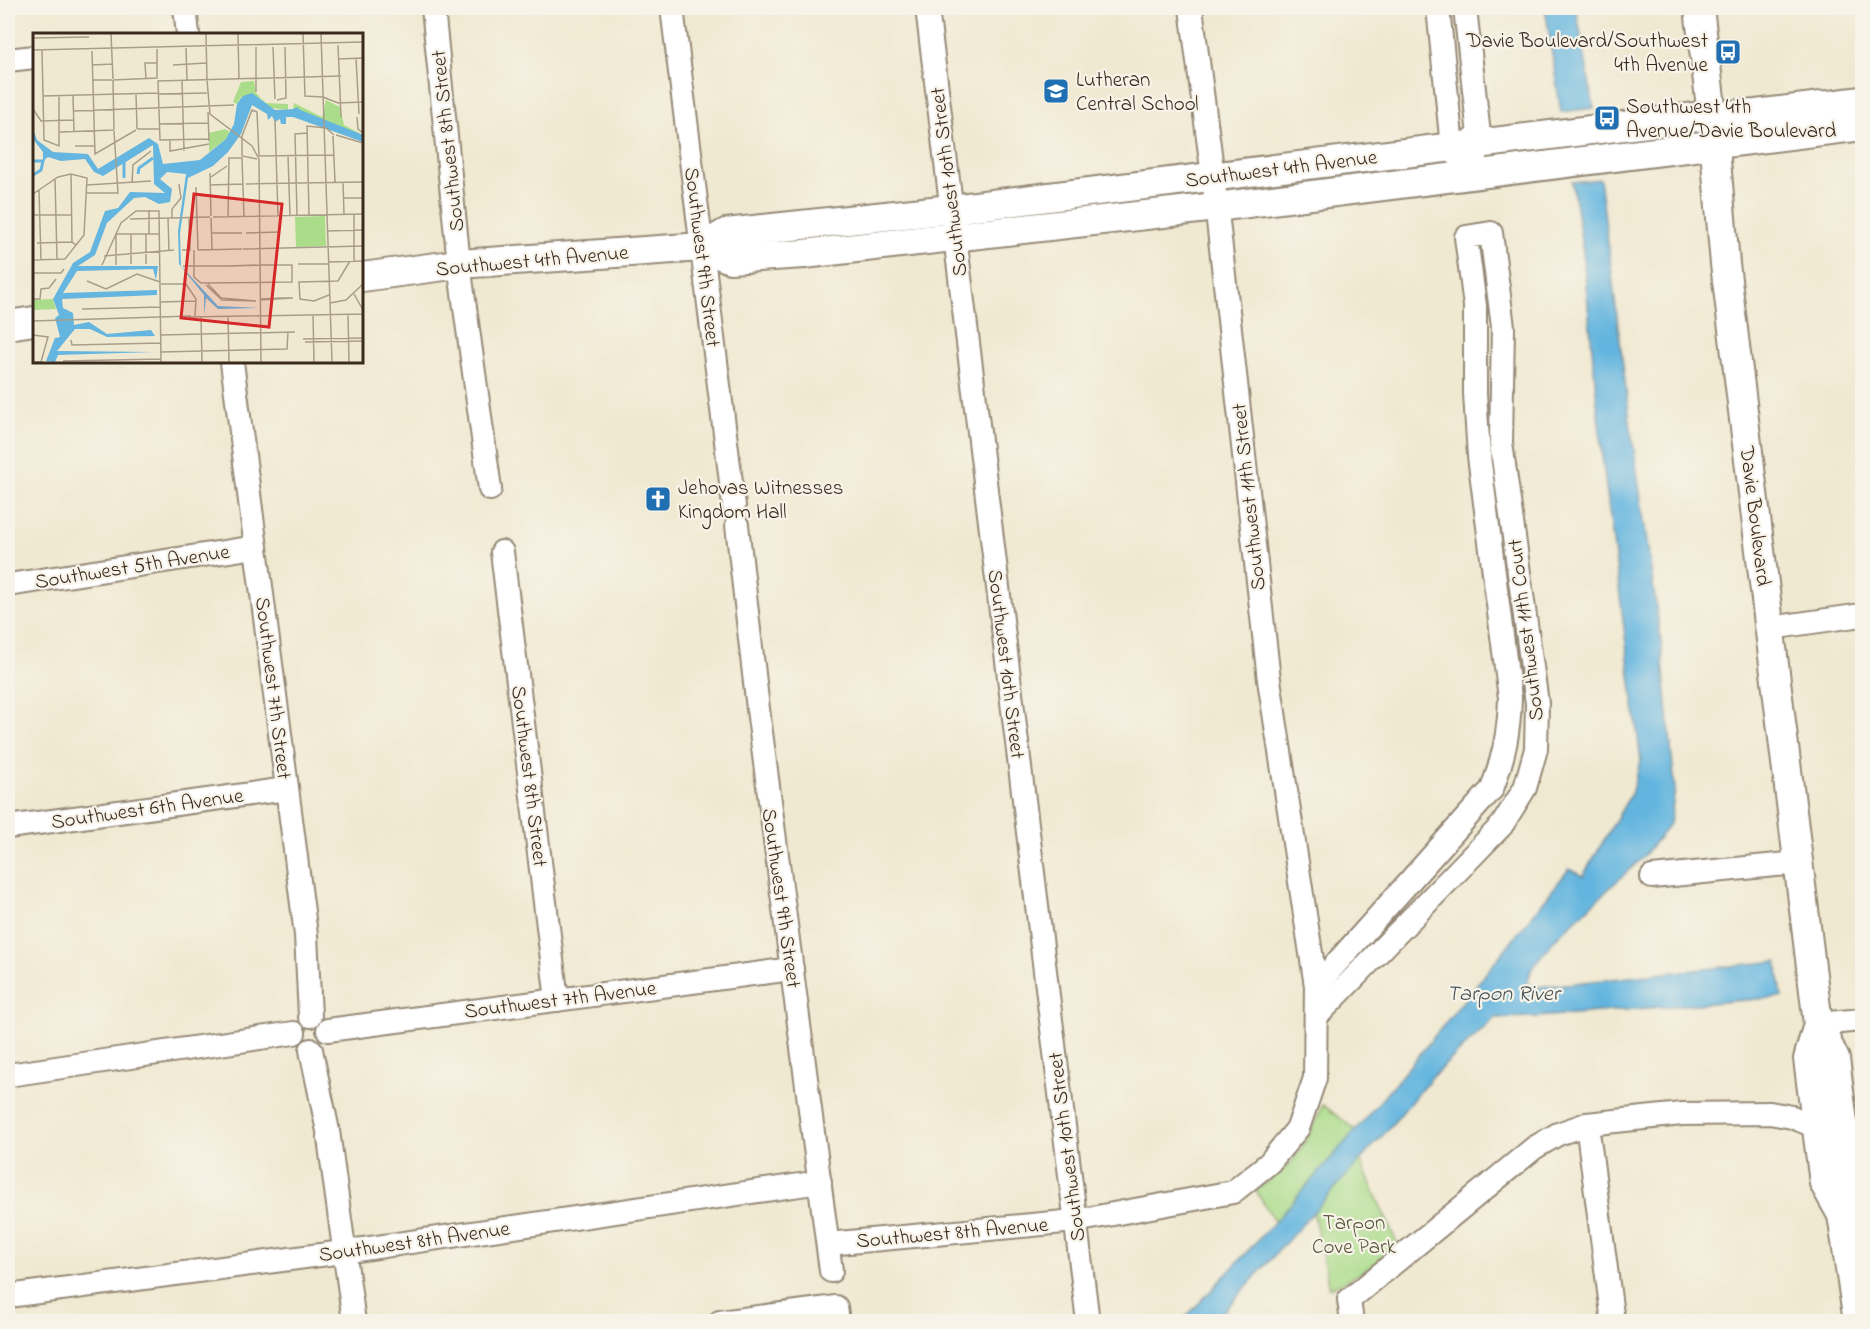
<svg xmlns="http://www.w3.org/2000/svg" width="1870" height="1329" viewBox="0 0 1870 1329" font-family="'Indie Flower',sans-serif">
<rect width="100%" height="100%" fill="#f7f3e8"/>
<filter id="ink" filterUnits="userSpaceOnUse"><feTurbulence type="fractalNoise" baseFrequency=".0167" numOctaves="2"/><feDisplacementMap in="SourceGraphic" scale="12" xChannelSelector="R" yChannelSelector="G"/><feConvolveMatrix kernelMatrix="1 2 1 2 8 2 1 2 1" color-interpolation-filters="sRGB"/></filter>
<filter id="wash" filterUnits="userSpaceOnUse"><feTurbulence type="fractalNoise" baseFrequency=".008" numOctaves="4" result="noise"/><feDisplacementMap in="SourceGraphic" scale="24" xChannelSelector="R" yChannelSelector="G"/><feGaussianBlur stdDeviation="1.35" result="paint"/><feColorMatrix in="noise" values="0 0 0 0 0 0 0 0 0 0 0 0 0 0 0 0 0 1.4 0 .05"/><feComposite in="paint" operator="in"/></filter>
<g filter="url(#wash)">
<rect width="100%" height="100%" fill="#f0e9d1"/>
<!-- green -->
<g fill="#aadc8a" stroke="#728354" stroke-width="1.5">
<polygon points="1323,1105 1356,1130 1275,1222 1256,1191 1292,1162 1307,1139"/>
<path d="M1360 1160 1399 1248C1376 1265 1355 1278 1329 1288L1313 1211Z"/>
</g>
<!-- water -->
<g fill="#64b5df" stroke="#50707e" stroke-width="1.5">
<polygon points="1545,8 1576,8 1594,108 1561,112"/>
<path d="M1600 179 1630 422 1661 641 1675 789 1670 824 1643 857 1556 938 1532 967 1527 984 1538 987 1777 961 1782 997 1537 1017 1495 1018 1431 1078 1384 1134 1215 1321H1182C1320 1178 1446 1025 1569 869L1583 876 1631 794 1641 761 1602 455 1583 252 1572 182Z"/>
</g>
</g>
<g filter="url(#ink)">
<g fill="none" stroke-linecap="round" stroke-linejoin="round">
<defs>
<g id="minor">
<polyline points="185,8 188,34"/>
<polyline points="433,8 459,264 490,489"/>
<polyline points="672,8 734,506"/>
<polyline points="927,8 1088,1322"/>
<polyline points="1438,8 1452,147 1461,161"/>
<polyline points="1465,8 1480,144 1475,159"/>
<polyline points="8,60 34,57"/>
<polyline points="232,362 306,935 310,1016"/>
<polyline points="737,525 758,709 831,1271"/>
<polyline points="502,552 557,1000"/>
<polyline points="8,585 256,547"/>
<polyline points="1770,628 1862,615"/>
<polyline points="8,827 287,789"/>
<polyline points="1652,877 1798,863"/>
<path d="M1316 1017 1502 825 1525 788 1536 749 1537 703 1501 443 1503 327 1491 233 1466 237 1475 306V394L1479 456 1510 698C1509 734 1504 755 1492 789L1316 986"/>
<polyline points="1818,1024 1862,1020"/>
<polyline points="328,1030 792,969"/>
<polyline points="311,1050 328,1131 354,1322"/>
<polyline points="8,1075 294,1033"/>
<polyline points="1587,1124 1613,1322"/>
<polyline points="828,1244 1075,1221 1233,1192 1269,1163 1298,1128 1315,1078 1316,986 1269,680 1213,176 1191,8"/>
<polyline points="8,1296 343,1252 820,1182"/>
<polyline points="720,1322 836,1307 838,1322"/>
<polyline points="1352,1322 1349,1300 1534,1148 1558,1134 1587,1124 1682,1114 1770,1113 1792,1117 1817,1127"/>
</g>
<g id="major">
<polyline points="1699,8 1712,115 1725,264 1818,1024 1835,1059 1850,1178 1842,1215"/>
<polyline points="702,247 730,259 804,254 1216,207 1862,126"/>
<polyline points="362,277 459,264 702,247 726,233 951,209 1712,115 1756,114 1862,101"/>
<polyline points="8,325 34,321"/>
<polyline points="1818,1024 1808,1059 1824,1183 1842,1215 1858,1322"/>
</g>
</defs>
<!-- minor casing -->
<use href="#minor" stroke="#968a78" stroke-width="26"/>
<!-- major casing -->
<use href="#major" stroke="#968a78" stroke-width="32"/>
<!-- minor -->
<use href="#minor" stroke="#fff" stroke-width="22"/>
<!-- major -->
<use href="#major" stroke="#fff" stroke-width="28"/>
</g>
</g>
<!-- icons -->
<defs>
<symbol id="bus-square" viewBox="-11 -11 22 22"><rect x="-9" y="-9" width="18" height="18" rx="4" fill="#1f6fb2" stroke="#f7f3e8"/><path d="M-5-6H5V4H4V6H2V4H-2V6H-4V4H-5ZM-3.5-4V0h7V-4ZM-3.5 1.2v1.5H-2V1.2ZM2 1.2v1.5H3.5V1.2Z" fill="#fff"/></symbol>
<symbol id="school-square" viewBox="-11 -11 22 22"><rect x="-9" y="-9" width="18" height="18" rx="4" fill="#1f6fb2" stroke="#f7f3e8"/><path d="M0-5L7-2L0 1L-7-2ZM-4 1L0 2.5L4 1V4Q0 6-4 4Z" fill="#fff"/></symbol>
<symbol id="church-square" viewBox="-11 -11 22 22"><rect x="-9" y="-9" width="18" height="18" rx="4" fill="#1f6fb2" stroke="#f7f3e8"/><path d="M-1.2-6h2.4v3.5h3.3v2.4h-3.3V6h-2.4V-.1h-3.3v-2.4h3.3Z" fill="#fff"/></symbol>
</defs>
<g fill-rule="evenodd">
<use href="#bus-square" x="1713" y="37" width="30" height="30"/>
<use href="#school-square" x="1041" y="76" width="30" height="30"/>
<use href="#bus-square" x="1592" y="103" width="30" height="30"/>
<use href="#church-square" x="643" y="484" width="30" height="30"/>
</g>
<g text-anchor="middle" stroke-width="4.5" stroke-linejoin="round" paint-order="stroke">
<!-- poi labels -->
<g font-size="21" fill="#3b2a1e" stroke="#f7f3e8" text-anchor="start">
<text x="1708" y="47" text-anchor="end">Davie Boulevard/Southwest<tspan x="1708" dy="24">4th Avenue</tspan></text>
<text x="1076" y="86">Lutheran<tspan x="1076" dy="24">Central School</tspan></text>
<text x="1626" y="113">Southwest 4th<tspan x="1626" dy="24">Avenue/Davie Boulevard</tspan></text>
<text x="678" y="494">Jehovas Witnesses<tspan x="678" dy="24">Kingdom Hall</tspan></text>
</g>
<!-- street labels -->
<g font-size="21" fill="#3b2a1e" stroke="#f7f3e8">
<text transform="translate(447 141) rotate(-96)" y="7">Southwest 8th Street</text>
<text transform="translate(1281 168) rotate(-7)" y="7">Southwest 4th Avenue</text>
<text transform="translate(948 182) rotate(-97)" y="7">Southwest 10th Street</text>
<text transform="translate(703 257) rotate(83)" y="7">Southwest 9th Street</text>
<text transform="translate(532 260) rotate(-5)" y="7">Southwest 4th Avenue</text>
<text transform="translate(1248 497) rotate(-96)" y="7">Southwest 11th Street</text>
<text transform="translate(1756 516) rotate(83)" y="7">Davie Boulevard</text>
<text transform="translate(132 566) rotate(-9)" y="7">Southwest 5th Avenue</text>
<text transform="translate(1525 630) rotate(-97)" y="7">Southwest 11th Court</text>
<text transform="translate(1007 664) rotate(83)" y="7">Southwest 10th Street</text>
<text transform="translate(274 688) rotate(83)" y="7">Southwest 7th Street</text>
<text transform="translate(530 776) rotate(83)" y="7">Southwest 8th Street</text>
<text transform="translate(147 808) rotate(-8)" y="7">Southwest 6th Avenue</text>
<text transform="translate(782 898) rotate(82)" y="7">Southwest 9th Street</text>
<text transform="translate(560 999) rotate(-7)" y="7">Southwest 7th Avenue</text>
<text transform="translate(1066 1147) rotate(-97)" y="7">Southwest 10th Street</text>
<text transform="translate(952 1232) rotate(-5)" y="7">Southwest 8th Avenue</text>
<text transform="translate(414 1241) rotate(-8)" y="7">Southwest 8th Avenue</text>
</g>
<!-- park labels -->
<g font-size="21" fill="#575639" stroke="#f7f3e8">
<text x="1354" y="1229">Tarpon<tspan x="1354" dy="24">Cove Park</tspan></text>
</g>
<!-- water labels -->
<g font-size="22" font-style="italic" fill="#475458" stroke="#f7f3e8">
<text x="1503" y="1000">Tarpon River</text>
</g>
</g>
<!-- overview -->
<g transform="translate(33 33)">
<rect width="330" height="330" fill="#f0e9d1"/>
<path d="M221 48 223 60 233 70 255 71V77L237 75 227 65 208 64 204 71 200 69 208 49ZM293 67 307 74 311 92 330 102 260 77 261 70 289 84ZM192 96 197 99 193 106 176 119V100ZM292 183 293 213 263 214 262 184ZM20 266 23 276 0 277V267Z" fill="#aadc8a"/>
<path d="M219 60 242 77 265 76 330 102V109L260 84H253V91H248L247 86 242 89 239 83 235 87 234 81 219 72 208 101 195 119 180 133 155 145 147 200 148 233 185 273 226 275 185 276 173 265 171 282V262L146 231 145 198 153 141 134 139 127 146 139 156 137 169 126 171 112 164 101 165 74 190 62 222 45 233H125L123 247 120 236 44 238 30 260 124 257V262L29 266 30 275 40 280 41 292 56 289 74 301 118 297 122 303 74 304 57 296H42L24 318 121 319 25 322 22 329 13 328 22 305 27 304 22 285 26 282 20 266 40 230 57 219 72 178 85 175 97 159 132 160 121 151 120 112 70 143 61 139 52 126 28 128 15 124 10 128V119L0 106V96L4 107 20 119 55 121 65 136 116 105 125 111 130 131 167 127 193 106 201 91 204 71 210 63Z" fill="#64b5df"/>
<path fill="none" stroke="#64b5df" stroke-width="3" d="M207 67 223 69 244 84 264 76 276 88 290 90M294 91 330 105M91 126V145M0 128H10L8 137 0 142M105 141 106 135 120 125"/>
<path fill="none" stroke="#a89d89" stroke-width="1.5" d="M78 1 80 46M173 1 174 48M205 1 206 46M270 1 272 63 290 64M288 1 299 329M0 5 56 4M305 12 308 84M223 14V59M240 14 242 66M153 15 154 47M0 17 330 9M9 17 11 107 26 113V63M59 18 62 121 103 97M323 25 326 81M306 26 330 25M59 32 79 31M140 32 173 30M113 46 112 30H124M60 47H79M80 47 124 45V16M80 47 81 97M149 47 151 118M174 47 177 81 219 113 226 126 228 329M103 61 104 96M125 61 174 60M10 63 125 60M40 63 41 98M290 64 305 70 330 69M244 67 253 65 252 14M0 76 8 88 41 87M40 78 201 72M175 79 176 108M324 84 325 96 330 100M242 87 245 183M126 91 175 90M104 96H126M27 99 81 97M303 102 330 110M300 103 302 149M176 106 127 107 125 48 308 43M137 107V118L176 111M42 113H61M226 123 301 122M255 123 257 183M224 126 209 123V103L219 77 224 79 226 123M177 140 178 183M38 141 39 209 43 212M178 144 194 133M22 145 24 226M310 149 311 181M99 150 100 132 118 118M213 151 330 149M54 152 118 148M177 152 210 151M163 154 165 217M6 157 8 227M54 160H85L81 98M0 161 25 144 38 141 54 145 51 202 32 226 0 227M310 165H330M116 177V201M0 182H38M264 182 262 101 274 100M276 182 274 93 293 95 301 102M180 184 330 181M195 184 196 125H209L211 184M135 185 136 218M139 185V176L148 165 146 151M178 185 179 216M97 186 177 184M295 198 330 197M179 200H209M213 200 247 199M82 201H127M113 201V231M83 202V232M98 202V231M4 210 39 209M210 216 330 213M149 217H157L156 185M165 217 209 216M71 223 141 217M321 228V181M296 229 330 228M265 231H295M69 232 88 190 103 178H126L128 329M150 233H195L227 232H259V249L168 250 161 244V217M0 240H28L31 236M54 248 73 256 104 241 127 249M128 251H153L163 266 162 283M173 252 189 267 223 268 188 265 175 251M321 261 330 277V289M296 262 281 268 267 266 266 249 305 248 317 228M246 265H260L227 267 229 266ZM0 266H7L8 256 16 255 23 246M128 269 163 268M297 270 313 267 330 251M49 276 128 274M280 282 281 329M315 282 316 329M195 283 196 329M156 284 330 281M168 284 169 329M0 288 158 283M0 302 15 304 8 329H0M128 302 262 299M270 306 330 305M38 307 39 312 128 310M272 309 330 308M128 319 254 316 255 299M30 328 128 326"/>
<path fill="#d62828" fill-opacity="0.15" stroke="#d62828" stroke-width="3" d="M161 161 249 171 236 294 148 285Z"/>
<rect width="330" height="330" fill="none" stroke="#3b2a1e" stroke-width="3"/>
</g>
<!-- margin -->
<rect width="1870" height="1329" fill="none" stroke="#f7f3e8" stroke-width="30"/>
</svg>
